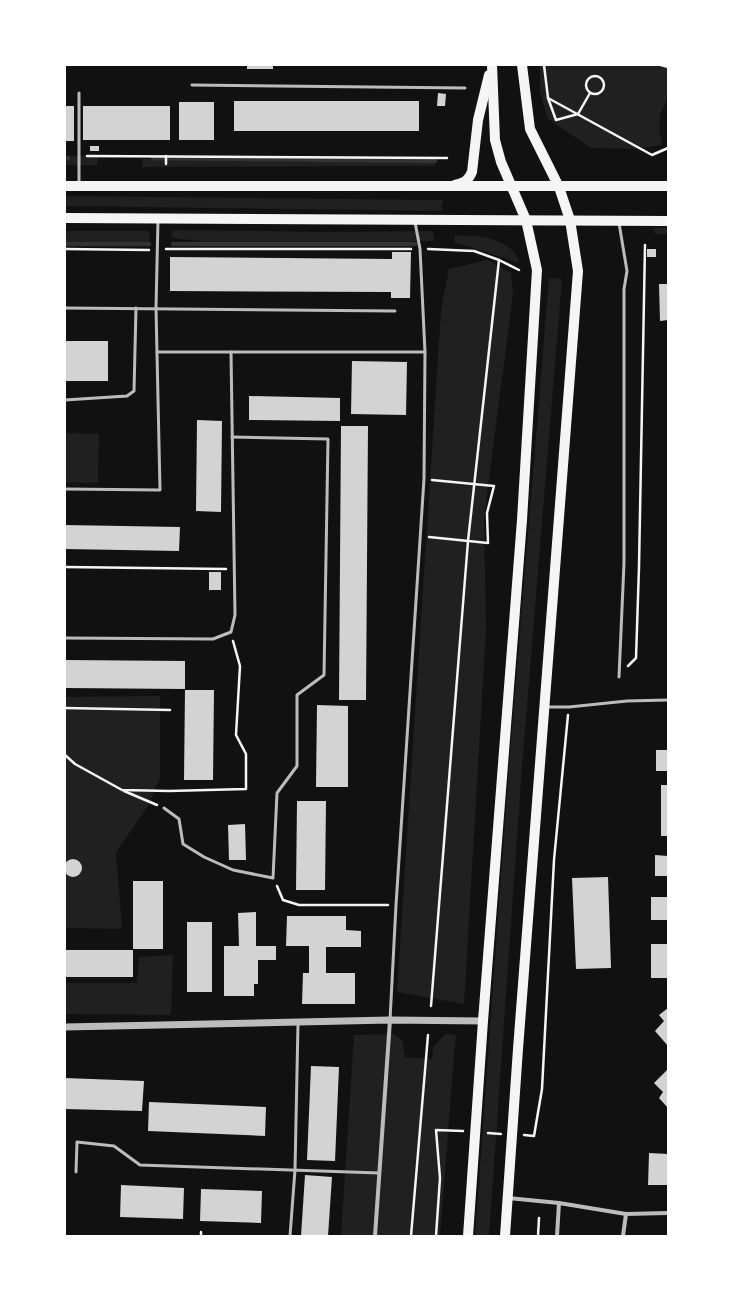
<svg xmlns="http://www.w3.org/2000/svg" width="733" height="1301" viewBox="0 0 733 1301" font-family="'Golos Text',sans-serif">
<rect width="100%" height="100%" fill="#111"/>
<!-- green -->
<g fill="#202020">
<polygon points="540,65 668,65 668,98 660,114 659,130 662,145 634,149 591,148 548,119 540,93"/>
<polygon points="65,156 98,156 97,165 65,165"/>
<polygon points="435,157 435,166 142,167 142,159"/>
<polygon points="65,196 443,200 442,211 65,206"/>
<polygon points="654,228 668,228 668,234 655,234"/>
<polygon points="173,230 324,232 433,231 434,241 201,241 178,239 171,236"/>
<polygon points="65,231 149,231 150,244 65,242"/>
<path d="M455 235C464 236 474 235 483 237 497 239 517 248 519 263L454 242Z"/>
<polygon points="488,260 511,273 513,293 484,518 486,630 464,1004 397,992 441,311 449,269"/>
<polygon points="549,278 562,279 522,767 489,1236 475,1236 509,766"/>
<polygon points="65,433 99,434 98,483 65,482"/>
<polygon points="160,696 160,777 148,806 116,852 122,929 65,928 65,697"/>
<polygon points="173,955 171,1015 65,1014 65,983 137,983 139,957"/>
<polygon points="394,1034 403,1042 405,1057 432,1059 433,1048 445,1034 456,1035 454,1055 440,1236 341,1236 354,1035"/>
</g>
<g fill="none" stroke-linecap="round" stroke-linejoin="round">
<!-- stream -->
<g stroke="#333" stroke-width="4.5">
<polyline points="65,158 68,158"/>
<polyline points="153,158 435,161"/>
<polyline points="66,244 149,244"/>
<polyline points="173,244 415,244"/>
</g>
</g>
<!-- building -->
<g fill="#d3d3d3">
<rect x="247" y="65" width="26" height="4"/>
<polygon points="438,93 446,94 445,106 437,106"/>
<rect x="234" y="101" width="185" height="30"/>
<rect x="179" y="102" width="35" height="38"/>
<rect x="65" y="106" width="9" height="35"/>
<rect x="83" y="106" width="87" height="34"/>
<rect x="90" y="146" width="9" height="5"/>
<rect x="647" y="249" width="9" height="8"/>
<polygon points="392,252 411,252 410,298 391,298 391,292 170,291 170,257 392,259"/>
<polygon points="659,284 668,284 668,320 660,321"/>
<rect x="65" y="341" width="43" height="40"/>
<polygon points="352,361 407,362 406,415 351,414"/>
<polygon points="249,396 340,398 340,421 249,420"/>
<polygon points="197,420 222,421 221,512 196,511"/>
<polygon points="341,426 368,426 366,700 339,700"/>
<polygon points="65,525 180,527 179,551 65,549"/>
<rect x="209" y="572" width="12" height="18"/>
<polygon points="65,660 185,661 185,689 65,688"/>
<polygon points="185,690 214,690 213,780 184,780"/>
<polygon points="317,705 348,706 348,787 316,787"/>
<rect x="656" y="750" width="12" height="21"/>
<rect x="661" y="785" width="7" height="51"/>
<polygon points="297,801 326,801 325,890 296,890"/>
<polygon points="245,824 246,860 229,860 228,825"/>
<polygon points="655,855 668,856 668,876 655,876"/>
<circle cx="73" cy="868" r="9"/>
<polygon points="608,877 611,968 576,969 572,878"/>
<rect x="133" y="881" width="30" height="68"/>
<rect x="651" y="897" width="17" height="23"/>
<polygon points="256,912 256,946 276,946 276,960 258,960 258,984 254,984 254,996 224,996 224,946 239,946 238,913"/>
<polygon points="287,916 346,916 346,930 361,931 361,947 326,947 326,973 355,973 355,1004 302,1004 303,973 309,973 309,946 286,946"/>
<rect x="187" y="922" width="25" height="70"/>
<rect x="651" y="944" width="17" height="34"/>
<rect x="65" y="950" width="68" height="27"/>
<polygon points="668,1008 668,1046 655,1031 664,1021 659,1015"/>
<polygon points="311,1066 339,1067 335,1161 307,1160"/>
<polygon points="668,1069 668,1108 659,1098 663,1092 654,1083"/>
<polygon points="65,1078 144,1081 142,1111 65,1109"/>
<polygon points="149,1102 266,1107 265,1136 148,1131"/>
<polygon points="649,1153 668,1154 668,1185 648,1185"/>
<polygon points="305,1175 332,1177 328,1236 301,1236"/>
<polygon points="121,1185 184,1188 183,1219 120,1217"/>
<polygon points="201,1189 262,1191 261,1223 200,1221"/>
</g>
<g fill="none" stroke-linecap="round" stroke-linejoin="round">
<!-- path -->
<g stroke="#f5f5f5" stroke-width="2.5">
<polyline points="544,65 548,98 652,155 668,148"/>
<polyline points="661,65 668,67"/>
<circle cx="595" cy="85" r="9"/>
<polyline points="548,98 556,120 578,114 590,93"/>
<polyline points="87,156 447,158"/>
<polyline points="166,164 166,156"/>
<polyline points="65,249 149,250"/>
<polyline points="166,249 411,249"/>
<polyline points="428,249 474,251 499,260 519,270"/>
<polyline points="429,537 488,543 487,513 494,486 432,480"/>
<polyline points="65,567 226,569"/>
<polyline points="628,666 636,658 639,567 645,245"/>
<polyline points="65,708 170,710"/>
<polyline points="65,755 75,764 122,790 169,791 246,789 246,754 236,735 240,666 233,641"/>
<polyline points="124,791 157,805"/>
<polyline points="277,886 283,900 299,905 388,905"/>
<polyline points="431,1006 468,541 499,260"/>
<polyline points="488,1133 501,1134"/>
<polyline points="524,1135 534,1136 542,1089 554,860 568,715"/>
<polyline points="201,1236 201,1232"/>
<polyline points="411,1236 428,1035"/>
<polyline points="436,1236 440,1178 436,1130 463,1131"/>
<polyline points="538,1236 539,1218"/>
</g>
<!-- service -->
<g stroke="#bcbcbc" stroke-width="3">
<polyline points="192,85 465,88"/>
<polyline points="79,93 79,185"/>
<polyline points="65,308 395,311"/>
<polyline points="157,352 425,352"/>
<polyline points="65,400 127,396 134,391 136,308"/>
<polyline points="65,489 160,490 156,308 158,220"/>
<polyline points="65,638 213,639 231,632 235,615 231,352"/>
<polyline points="619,677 624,563 624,289 627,271 619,223"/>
<polyline points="547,707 569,707 627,701 668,700"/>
<polyline points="164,808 179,819 183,844 204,857 233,870 273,878 277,793 297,766 297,695 324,675 328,439 232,437"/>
<polyline points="390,1020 396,905 424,479 425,352 420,249 415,222"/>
<polyline points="76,1172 77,1142 114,1146 140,1165 379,1173"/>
<polyline points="290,1236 295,1170 298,1023"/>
</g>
<!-- minor -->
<g stroke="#bcbcbc" stroke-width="4">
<polyline points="508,1198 559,1203 626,1214 668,1213"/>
<polyline points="375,1236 390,1020"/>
<polyline points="557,1236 559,1203"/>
<polyline points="623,1236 626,1214"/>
</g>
<!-- tertiary -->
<polyline stroke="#bcbcbc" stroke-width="7" points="65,1027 390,1020 483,1021"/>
<!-- primary -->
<g stroke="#f5f5f5" stroke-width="10">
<path d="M455 185C464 183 468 181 472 172L478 120 489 75"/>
<polyline points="65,186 668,186"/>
<polyline points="65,218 668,221"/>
<polyline points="468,1236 483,1021 522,520 537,270 526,220 501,162 495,140 492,65"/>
<polyline points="505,1236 518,1049 578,271 570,220 559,187 530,129 522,65"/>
</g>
</g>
<!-- border -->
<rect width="733" height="1301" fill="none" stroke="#ffffff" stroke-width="132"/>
</svg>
